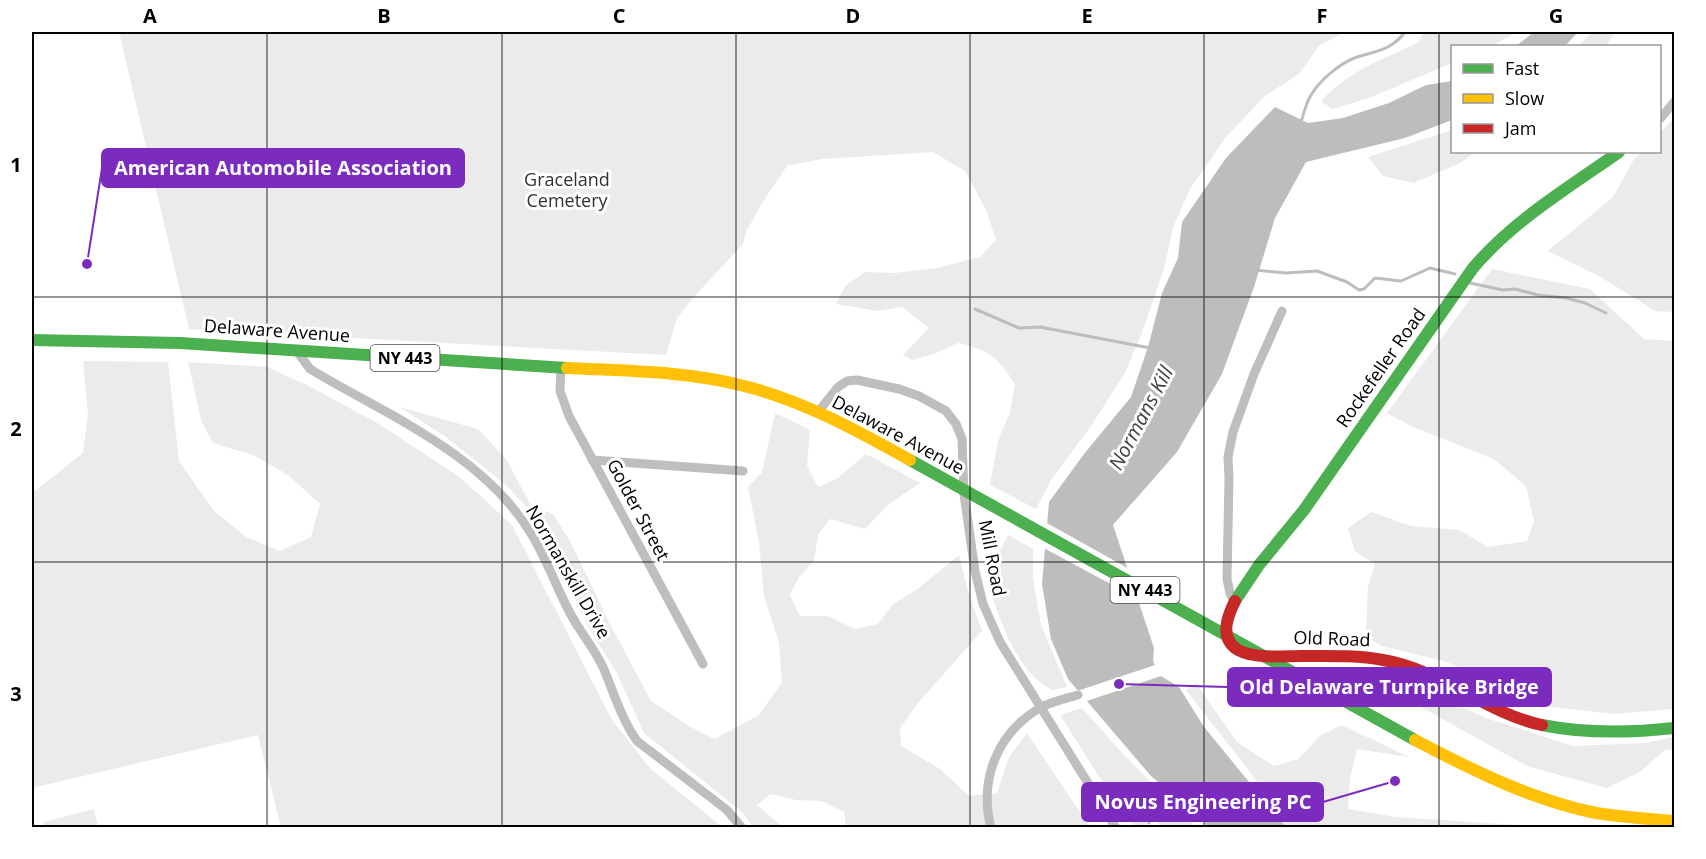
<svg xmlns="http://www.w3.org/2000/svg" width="1706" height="859" viewBox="0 0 1706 859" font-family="'Open Sans',sans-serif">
<rect width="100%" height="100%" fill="#fff"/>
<!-- green -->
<g fill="#ebebeb">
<path d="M119 32H1344L1319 46 1299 74 1265 96 1226 137 1191 187 1173 227 1165 265 1143 330 1125 373 1091 426 1051 480 1036 509 990 485 998 441 1010 412 1015 384C997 356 990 351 958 343L934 354 912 360 903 355 929 328 902 307 877 311 836 304 845 286 865 272 894 273 937 268 980 257 996 240 986 210 965 171 933 152 822 159 787 166 764 200 746 232 743 244 694 297 677 318 666 355 189 329Z"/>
<path d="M1423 32H1517L1492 46H1452V63L1369 98 1333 109 1321 101C1352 69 1380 61 1419 42Z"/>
<polygon points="1592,32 1615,32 1606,46 1579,46"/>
<polygon points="1674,118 1674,312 1655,311 1599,276 1548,251 1613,197 1634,159 1642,152 1660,152 1660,133"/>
<polygon points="1452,130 1452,152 1476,152 1460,163 1414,183 1383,176 1368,157"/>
<polygon points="1492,269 1590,289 1644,339 1674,341 1674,709 1614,714 1543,706 1447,662 1382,646 1366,636 1368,586 1375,564 1355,551 1348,528 1371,512 1411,526 1459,530 1488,547 1527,541 1534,521 1526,486 1494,459 1413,427 1387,413"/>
<polygon points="83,361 168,362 179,461 214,511 246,537 280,551 311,537 320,504 288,475 253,455 213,443 201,420 188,362 267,367 309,386 379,424 461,478 512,525 612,720 650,768 722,827 281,827 258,735 32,788 32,493 83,453 88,415"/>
<polygon points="399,407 478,429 507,460 531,506 553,514 570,541 611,626 651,701 689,726 714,739 759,715 782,682 779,643 764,596 759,543 748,487 762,472 775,413 810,430 807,465 818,487 838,478 866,454 920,483 888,505 865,529 830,519 818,535 814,561 799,577 790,595 800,616 828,616 855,629 878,624 893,604 919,588 959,555 968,591 982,631 918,703 900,728 901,746 940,769 969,796 997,793 1009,757 1027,733 1090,827 846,827 844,812 821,801 796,800 771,794 757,805 783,827 753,827 743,813 644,733 617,673 587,625 539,520 506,485 446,437"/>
<path d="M1008 535 1033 549V578L1041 625 1067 687 1052 690C1046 686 1039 682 1033 676 1010 652 995 609 987 577Z"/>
<polygon points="1387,673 1486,718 1573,746 1645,743 1674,737 1674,751 1666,749 1640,772 1607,788 1527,766 1381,685"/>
<polygon points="1196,683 1237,742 1274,766 1298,759 1321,735 1342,725 1409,757 1357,749 1350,778 1348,809 1396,817 1551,827 1286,827 1274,812 1281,812 1186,690"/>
<polygon points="1082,708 1124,755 1196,827 1163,827 1156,821 1137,827 1124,816 1060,715"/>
<polygon points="94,809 98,827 45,827 43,822"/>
</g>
<!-- water -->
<g fill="#bdbdbd">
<polygon points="1534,32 1578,32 1565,46 1516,46"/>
<polygon points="1452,81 1452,120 1405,138 1306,162 1275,218 1254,287 1222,374 1177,452 1113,525 1154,648 1153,661 1161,676 1179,687 1204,727 1286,827 1207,827 1202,819 1151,776 1068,679 1051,639 1042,584 1049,502 1084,454 1131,397 1148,347 1162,293 1178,258 1182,222 1226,158 1275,107 1308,123 1343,118 1389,103 1426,85"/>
</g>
<!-- pier -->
<g fill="#fff">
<polygon points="1045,522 1131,570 1142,601 1042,547"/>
<polygon points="1158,664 1161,676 1084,702 1078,696 1077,691"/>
</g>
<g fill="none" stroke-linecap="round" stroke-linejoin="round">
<!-- stream -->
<g stroke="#bdbdbd" stroke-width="3">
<path d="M1301 122C1304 113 1306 103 1311 95 1320 80 1340 63 1357 57 1376 51 1392 50 1405 32"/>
<polyline points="1255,270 1286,273 1317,271 1347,282 1359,290 1364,289 1375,278 1401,281 1430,268 1455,274"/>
<polyline points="1470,283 1503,290 1515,289 1538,295 1566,298 1585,303 1606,313"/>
<polyline points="975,309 1019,328 1040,327 1150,348"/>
<polyline points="1149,823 1150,810 1167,786"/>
</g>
<!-- street -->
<g stroke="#bebebe" stroke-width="9">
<polyline points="1660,119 1674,102"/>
<path d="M296 350 310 369C386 415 481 452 530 532 546 557 556 587 570 613 580 632 594 648 603 667 614 693 621 718 637 741L727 810 742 828"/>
<polyline points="561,368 560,391 569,416 703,664"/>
<polyline points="818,412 838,387 847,381 857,380 899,389 919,396 946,411 956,424 962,439 964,494 975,571 983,604 1000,642 1116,828"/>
<polyline points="592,460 743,471"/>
<polyline points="1234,602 1230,593 1227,579 1229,478 1228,457 1233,432 1254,374 1282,311"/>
<path d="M991 828C979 781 996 735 1038 709 1049 702 1065 699 1078 695"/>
</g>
<!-- fast -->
<g stroke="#4caf50" stroke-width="12">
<polyline points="32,340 180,343 567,368"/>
<polyline points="910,460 1415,740"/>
<path d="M1235 601 1259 565 1304 510 1473 268C1514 220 1568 188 1619 152"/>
<path d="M1542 725C1586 734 1629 733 1674 728"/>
</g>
<!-- slow -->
<g stroke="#ffc107" stroke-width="12">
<path d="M567 368C626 371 687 371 744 386 802 400 858 431 910 460"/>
<path d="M1415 740C1472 770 1532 800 1596 813 1622 817 1648 819 1674 821"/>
</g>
<!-- jam -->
<path stroke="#c62828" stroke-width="12" d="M1235 601C1227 617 1219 638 1238 650 1255 659 1282 656 1301 656 1328 656 1356 655 1383 660 1442 670 1485 713 1542 725"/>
</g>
<!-- grid -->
<path fill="none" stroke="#000" stroke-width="1.5" stroke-opacity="0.55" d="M267 32V828M502 32V828M736 32V828M970 32V828M1204 32V828M1439 32V828M32 297H1674M32 562H1674"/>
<g text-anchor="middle" stroke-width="6" stroke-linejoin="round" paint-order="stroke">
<!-- shield labels -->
<g fill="#fff" stroke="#4c4c4c" stroke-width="1.5">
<rect x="370.5" y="345" width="69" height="26" rx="4.5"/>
<rect x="1110.5" y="577" width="69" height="26" rx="4.5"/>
</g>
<g font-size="16" font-weight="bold" fill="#000">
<text x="405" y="364">NY 443</text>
<text x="1145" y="596">NY 443</text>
</g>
<!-- park labels -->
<g font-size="18" fill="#313131" stroke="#fff">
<text x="567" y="186">Graceland<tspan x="567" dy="21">Cemetery</tspan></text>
</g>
<!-- street labels -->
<g font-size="18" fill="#000" stroke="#fff">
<text transform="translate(277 331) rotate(4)" y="6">Delaware Avenue</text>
<text transform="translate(1381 368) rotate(-55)" y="6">Rockefeller Road</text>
<text transform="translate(898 435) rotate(28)" y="6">Delaware Avenue</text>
<text transform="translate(638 510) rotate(62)" y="6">Golder Street</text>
<text transform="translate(992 558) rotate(79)" y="6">Mill Road</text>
<text transform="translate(568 572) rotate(60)" y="6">Normanskill Drive</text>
<text transform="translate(1332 639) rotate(2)" y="6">Old Road</text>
</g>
<!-- water labels -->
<g font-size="20" font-style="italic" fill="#424242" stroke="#fff">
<text transform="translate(1141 418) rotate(-62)" y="7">Normans Kill</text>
</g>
</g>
<!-- callouts -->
<path fill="none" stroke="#7b2cbf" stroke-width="2" d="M87 264L102 168M1119 684L1228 687M1395 781L1323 802"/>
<g fill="#7b2cbf" stroke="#fff" stroke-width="2">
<circle cx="87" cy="264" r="6"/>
<circle cx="1119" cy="684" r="6"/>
<circle cx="1395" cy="781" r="6"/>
</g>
<g fill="#7b2cbf" stroke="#7b2cbf" stroke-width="2">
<rect x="102" y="149" width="362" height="38" rx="6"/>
<rect x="1228" y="668" width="323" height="38" rx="6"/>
<rect x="1082" y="783" width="241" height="38" rx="6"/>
</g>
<g font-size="20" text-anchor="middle" font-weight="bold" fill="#fff">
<text x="283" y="175">American Automobile Association</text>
<text x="1389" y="694">Old Delaware Turnpike Bridge</text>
<text x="1203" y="809">Novus Engineering PC</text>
</g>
<!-- border -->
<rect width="1706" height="859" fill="none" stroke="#ffffff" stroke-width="66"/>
<!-- legend -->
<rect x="1451" y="45" width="210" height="108" fill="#ffffff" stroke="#999999" stroke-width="1.5"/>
<rect x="1463" y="64" width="30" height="9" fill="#4caf50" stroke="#999999" stroke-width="1.5"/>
<text x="1505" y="75" font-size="18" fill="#000000">Fast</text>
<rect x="1463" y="94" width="30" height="9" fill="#ffc107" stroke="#999999" stroke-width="1.5"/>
<text x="1505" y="105" font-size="18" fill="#000000">Slow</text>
<rect x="1463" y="124" width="30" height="9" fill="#c62828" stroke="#999999" stroke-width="1.5"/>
<text x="1505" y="135" font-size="18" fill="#000000">Jam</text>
<rect x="33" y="33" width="1640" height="793" fill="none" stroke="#000" stroke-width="2"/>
<g font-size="20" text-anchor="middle" font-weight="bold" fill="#000">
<text x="150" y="23">A</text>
<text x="384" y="23">B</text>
<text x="619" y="23">C</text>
<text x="853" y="23">D</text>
<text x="1087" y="23">E</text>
<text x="1322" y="23">F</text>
<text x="1556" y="23">G</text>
<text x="16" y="172">1</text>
<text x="16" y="436">2</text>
<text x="16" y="701">3</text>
</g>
</svg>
